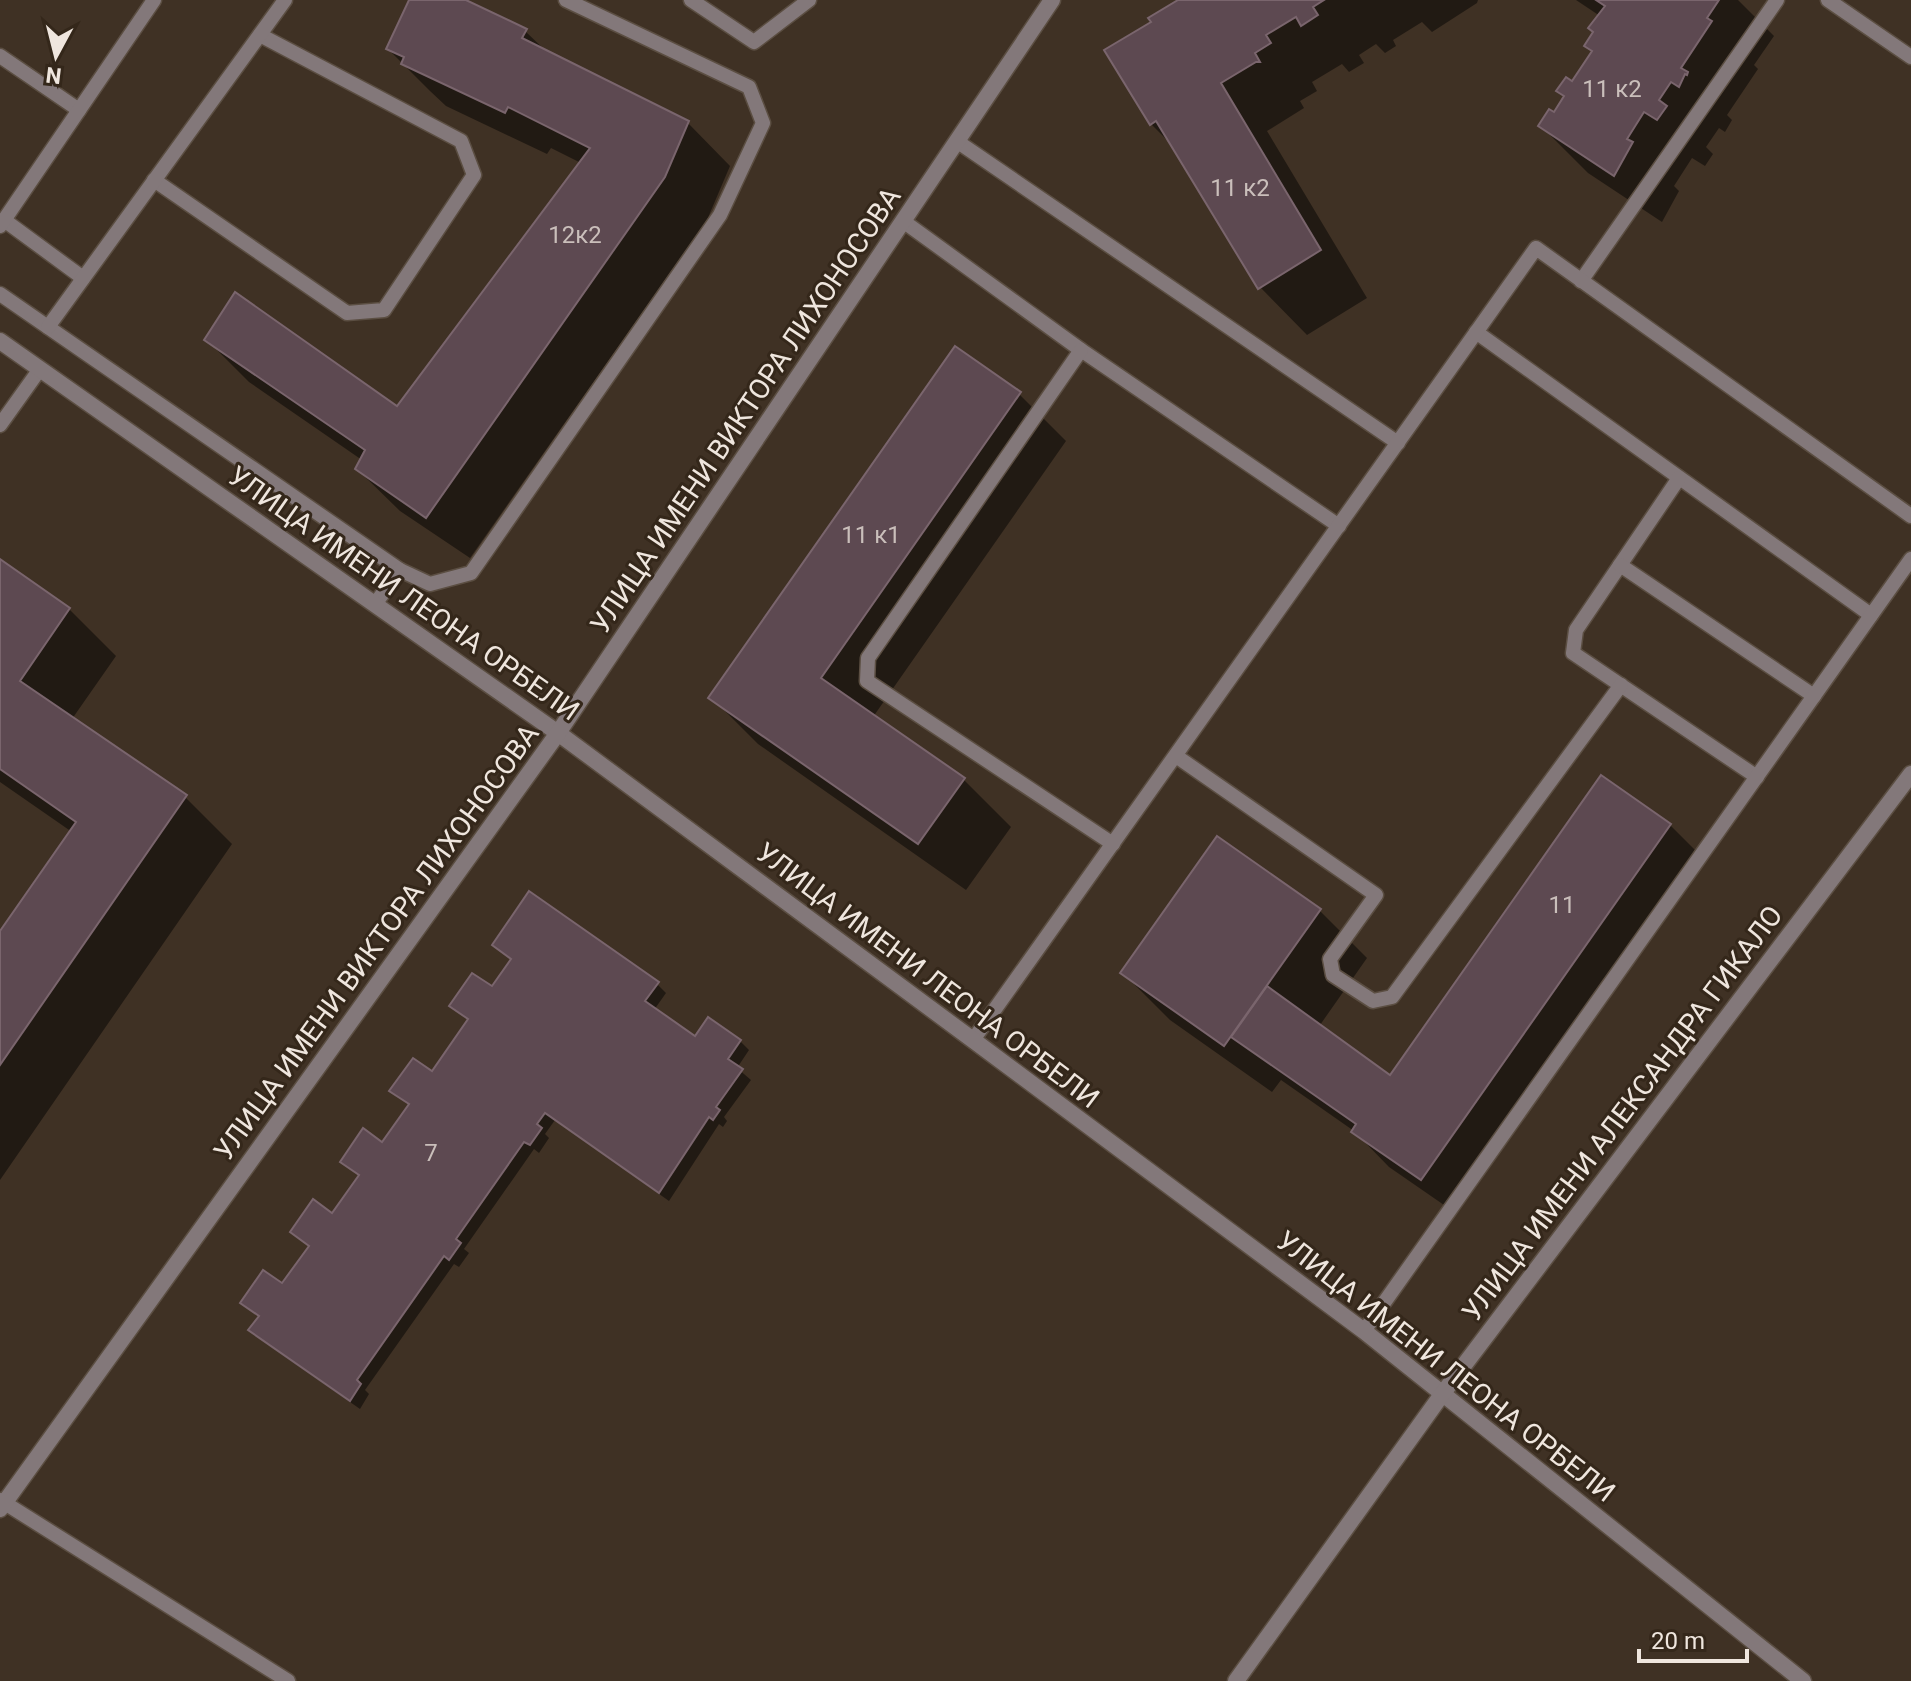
<svg xmlns="http://www.w3.org/2000/svg" width="1911" height="1681" viewBox="0 0 1911 1681" font-family="Roboto,sans-serif">
<rect width="100%" height="100%" fill="#3f3124"/>
<!-- shadow -->
<g fill="#0007">
<polygon points="411,0 461,0 525,31 548,53 688,123 730,166 707,220 470,558 400,511 357,469 362,460 249,382 207,340 398,408 581,163 551,148 547,154 446,106 430,91 388,49"/>
<polygon points="1182,0 1478,0 1477,3 1432,32 1422,22 1393,40 1396,46 1385,53 1376,44 1359,55 1364,63 1349,72 1342,64 1312,82 1317,91 1300,101 1304,108 1267,131 1367,298 1307,335 1260,287 1175,148 1151,124 1154,22"/>
<polygon points="1576,0 1738,0 1774,36 1754,65 1758,69 1727,115 1732,120 1725,132 1719,128 1706,147 1713,154 1705,166 1692,158 1674,186 1679,191 1662,222 1588,173 1541,126 1554,115 1566,98 1559,91 1572,83 1593,52 1586,45 1600,16"/>
<polygon points="1019,394 1066,441 873,717 964,780 1011,827 966,890 758,744 711,697"/>
<polygon points="0,562 69,609 116,656 72,719 185,797 232,844 0,1180 0,935 72,832 0,782"/>
<polygon points="1670,825 1705,860 1457,1214 1389,1167 1354,1131 1281,1080 1272,1092 1170,1020 1123,973 1218,839 1320,911 1367,958 1320,1025 1391,1078"/>
<polygon points="494,945 657,984 666,993 654,1010 695,1039 709,1020 740,1041 749,1050 737,1068 751,1080 724,1117 727,1121 723,1127 719,1124 669,1201 555,1120 545,1134 549,1138 539,1153 534,1149 464,1249 469,1253 459,1267 454,1264 365,1390 369,1394 360,1409 260,1339 251,1330 260,1318 242,1303 283,1286 310,1247 293,1232 332,1216 360,1176 342,1161 383,1145 410,1106 392,1091 432,1074 470,1021 452,1006 492,989 512,960"/>
</g>
<!-- building -->
<g fill="#5d4951" stroke="#7a656d" stroke-width="2">
<polygon points="409,0 466,0 527,29 522,38 689,121 665,177 426,518 355,469 365,450 204,340 235,292 397,406 590,148 508,107 505,113 401,64 404,57 386,49"/>
<polygon points="1178,0 1324,0 1313,7 1318,15 1301,26 1296,17 1266,35 1271,43 1255,53 1260,62 1256,62 1221,83 1321,250 1258,289 1156,121 1150,125 1104,50 1151,22 1148,18"/>
<polygon points="1596,0 1719,0 1707,18 1712,21 1681,68 1688,72 1687,75 1685,74 1679,87 1671,82 1659,100 1667,106 1657,120 1644,112 1627,139 1633,142 1614,176 1538,126 1549,109 1554,112 1564,96 1556,91 1566,77 1572,81 1592,51 1584,46 1593,32 1588,28 1605,6"/>
<polygon points="955,346 1021,392 821,678 965,778 918,844 708,698"/>
<polygon points="0,559 70,608 20,681 187,795 0,1065 0,931 76,822 0,769"/>
<polygon points="1601,775 1671,824 1421,1180 1351,1132 1356,1124 1231,1037 1267,986 1390,1075"/>
<polygon points="1217,836 1321,909 1224,1046 1120,973"/>
<polygon points="529,891 659,982 645,1001 695,1036 708,1017 741,1040 728,1059 743,1069 716,1107 720,1110 713,1120 709,1117 659,1193 545,1113 537,1124 542,1128 530,1145 524,1142 456,1239 461,1243 449,1260 444,1256 357,1380 361,1384 350,1401 248,1330 259,1316 240,1303 263,1270 282,1283 309,1246 290,1232 313,1199 332,1213 359,1175 340,1162 363,1128 382,1142 409,1104 389,1091 413,1058 432,1071 468,1019 449,1006 472,973 492,986 511,959 492,945"/>
</g>
<g fill="none" stroke-linecap="round" stroke-linejoin="round">
<defs>
<g id="service">
<polyline points="691,0 754,42 809,0"/>
<polyline points="1828,0 1911,57"/>
<polyline points="0,56 79,110"/>
<polyline points="958,142 1398,443"/>
<polyline points="154,180 347,313 384,310 474,175 461,141 260,35"/>
<polyline points="4,220 83,278"/>
<polyline points="903,221 1081,350 1339,526"/>
<polyline points="0,226 154,0"/>
<polyline points="1581,281 1777,0"/>
<polyline points="0,294 400,570 375,604"/>
<polyline points="48,327 285,0"/>
<polyline points="1476,332 1871,615"/>
<polyline points="1081,350 868,658 867,681 1113,844"/>
<polyline points="0,425 40,369"/>
<polyline points="1679,478 1576,630 1573,653 1757,777"/>
<polyline points="1620,565 1814,696"/>
<polyline points="400,570 430,584 471,573 720,215 763,123 749,87 566,0"/>
<polyline points="1176,756 1376,895 1330,959 1333,975 1373,1001 1392,997 1621,685"/>
<polyline points="973,1040 1536,248 1911,516"/>
<polyline points="1364,1331 1911,559"/>
<polyline points="0,1500 288,1681"/>
</g>
<g id="minor">
<polyline points="0,341 558,733 973,1040 1364,1331 1803,1681"/>
<polyline points="0,1509 558,733 1052,0"/>
<polyline points="1236,1681 1443,1393 1911,774"/>
</g>
</defs>
<!-- service casing -->
<use href="#service" stroke="#5b4e42" stroke-width="17"/>
<!-- minor casing -->
<use href="#minor" stroke="#5b4e42" stroke-width="19"/>
<!-- service -->
<use href="#service" stroke="#83787a" stroke-width="14"/>
<!-- minor -->
<use href="#minor" stroke="#83787a" stroke-width="16"/>
</g>
<g text-anchor="middle" stroke-width="6" stroke-linejoin="round" paint-order="stroke">
<!-- number labels -->
<g font-size="24" fill="#cabfbb">
<text x="1612" y="97">11 к2</text>
<text x="1240" y="196">11 к2</text>
<text x="575" y="243">12к2</text>
<text x="871" y="543">11 к1</text>
<text x="1562" y="913">11</text>
<text x="431" y="1161">7</text>
</g>
<!-- street labels -->
<g font-size="28" fill="#efe6de" stroke="#34271a">
<text transform="translate(745 410) rotate(-56)" y="10">УЛИЦА ИМЕНИ ВИКТОРА ЛИХОНОСОВА</text>
<text transform="translate(404 593) rotate(35)" y="10">УЛИЦА ИМЕНИ ЛЕОНА ОРБЕЛИ</text>
<text transform="translate(376 942) rotate(-54)" y="10">УЛИЦА ИМЕНИ ВИКТОРА ЛИХОНОСОВА</text>
<text transform="translate(928 975) rotate(37)" y="10">УЛИЦА ИМЕНИ ЛЕОНА ОРБЕЛИ</text>
<text transform="translate(1622 1113) rotate(-53)" y="10">УЛИЦА ИМЕНИ АЛЕКСАНДРА ГИКАЛО</text>
<text transform="translate(1446 1366) rotate(38)" y="10">УЛИЦА ИМЕНИ ЛЕОНА ОРБЕЛИ</text>
</g>
</g>
<!-- north arrow -->
<g transform="translate(56 56) rotate(187)" stroke="#34271a" stroke-width="6" paint-order="stroke">
<path d="M0-6L14 30L0 20L-14 30Z" fill="#efe6de"/>
<text y="-12" font-size="22" font-weight="bold" text-anchor="middle" fill="#efe6de">N</text>
</g>
<!-- scale -->
<path d="M1639 1649v12h108v-12" fill="none" stroke="#efe6de" stroke-width="4"/>
<text x="1651" y="1649" font-size="24" fill="#efe6de" stroke="#34271a" stroke-width="6" paint-order="stroke">20 m</text>
</svg>
